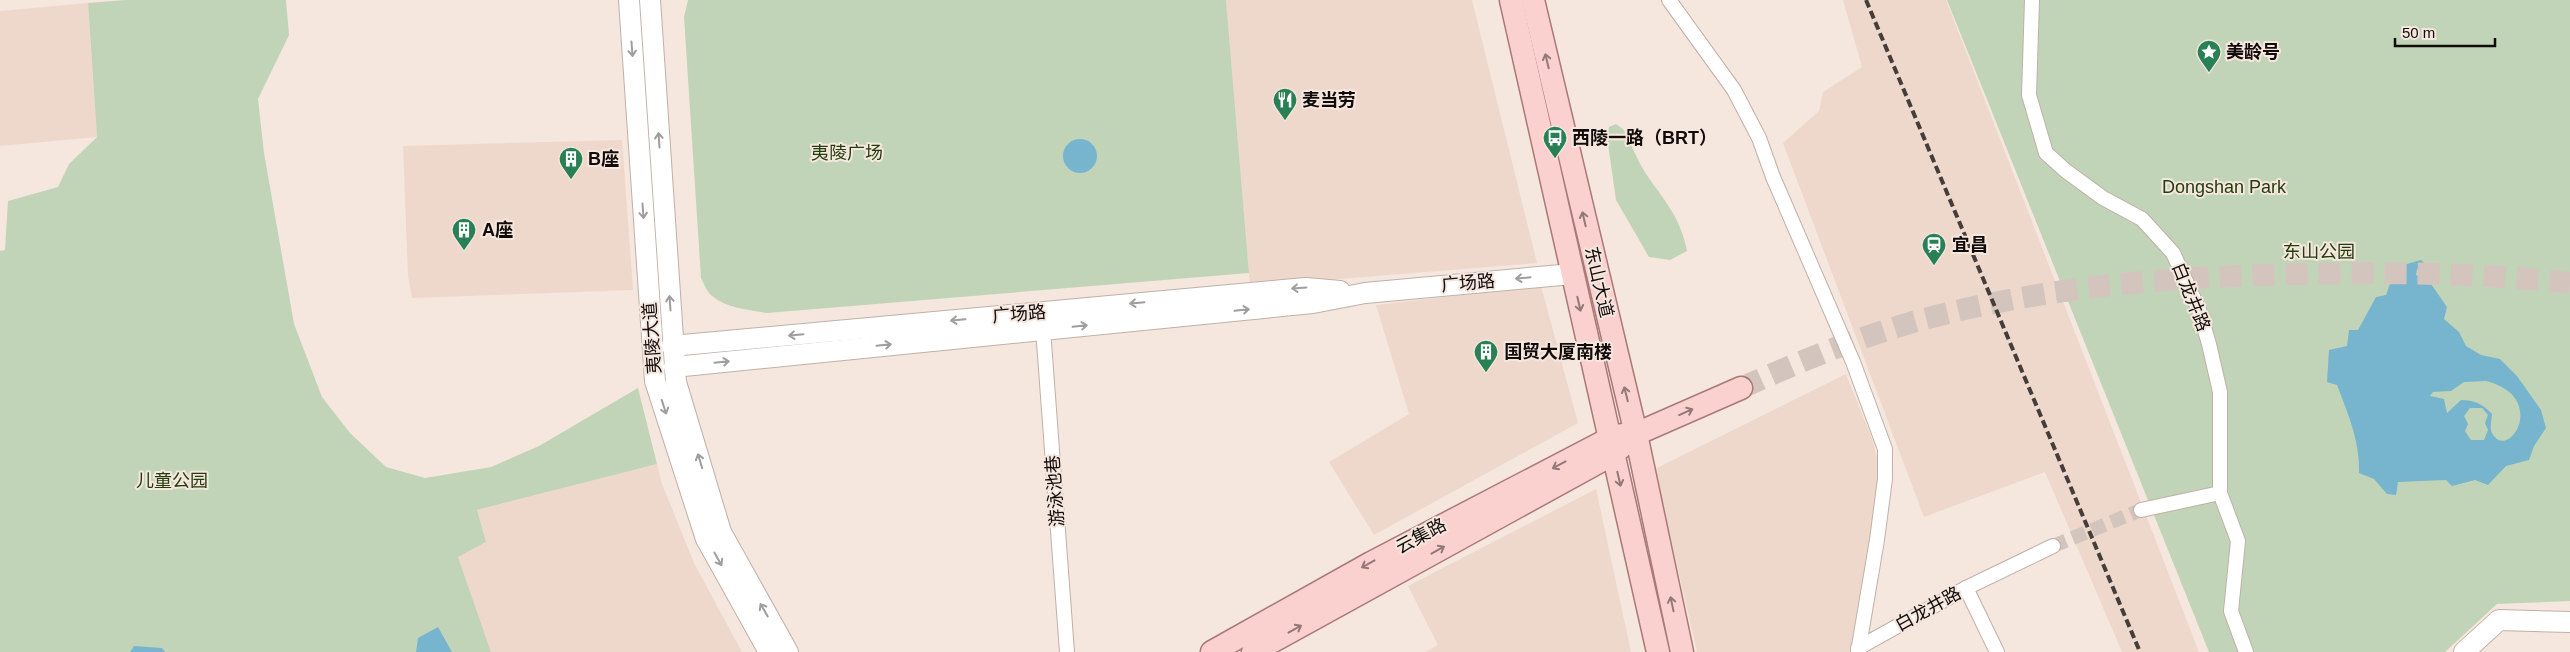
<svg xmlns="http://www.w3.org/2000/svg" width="2570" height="652" viewBox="0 0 2570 652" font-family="Arial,'Noto Sans SC',sans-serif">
<rect width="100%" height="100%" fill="#f5e6de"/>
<!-- built -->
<g fill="#eed8cc">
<polygon points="1226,0 1472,0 1537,263 1250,286"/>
<polygon points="1843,0 1946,0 2199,652 2122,652 2045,472 1924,517 1783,143 1819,111 1823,92 1862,67"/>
<polygon points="88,3 97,137 0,146 0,11"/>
<polygon points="622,140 633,290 412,298 408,276 403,146"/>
<polygon points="1541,286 1578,423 1374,535 1329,462 1409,414 1376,305"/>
<polygon points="1846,374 1873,441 1878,462 1877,499 1853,652 1697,652 1655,469"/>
<polygon points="657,464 662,484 694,563 742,652 491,652 458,557 486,542 477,510"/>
<polygon points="1596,489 1631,652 1425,652 1438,645 1408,586"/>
</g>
<!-- green -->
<g fill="#c2d4b8">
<polygon points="125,0 286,0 289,35 258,99 264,153 294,324 322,397 350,433 386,467 425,478 491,467 539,446 638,388 657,464 477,510 486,542 458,557 491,652 0,652 0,251 5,250 8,201 58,187 69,164 97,137 88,3"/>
<path d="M688 0H1226L1249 273 767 313C749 310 726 308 712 296 707 292 704 284 701 278L684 17Z"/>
<polygon points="1947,0 2570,0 2570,601 2497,604 2445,652 2209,652"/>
<path d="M1616 124 1623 129C1631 143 1637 160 1646 174 1664 200 1681 218 1687 251L1670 260 1649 257 1616 200 1607 137 1609 127Z"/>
</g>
<!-- water -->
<g fill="#76b5cd" fill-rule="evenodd">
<circle cx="1080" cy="156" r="17"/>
<path d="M2421 260 2426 265 2417 269 2416 275 2431 284 2447 307 2444 319 2459 332 2466 346 2481 355 2500 359 2517 376 2541 410 2546 428 2534 446 2529 460 2506 466 2488 485 2475 480 2452 486 2446 480 2398 482 2396 495 2387 494 2374 479 2359 473C2360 441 2348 414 2337 385L2327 382 2329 350 2347 346 2349 330H2358L2376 297 2386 295 2396 267ZM2486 381C2550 397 2508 463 2492 433 2489 427 2492 420 2492 414 2483 404 2474 400 2461 400L2447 413 2444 399 2430 396 2433 392 2451 391 2464 382ZM2470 408H2482L2488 415 2485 423 2488 430 2484 440H2471L2465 431 2468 424 2464 416Z"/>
<polygon points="438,627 452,652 416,652 418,638"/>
<polygon points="134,646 162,648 165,652 130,652"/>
</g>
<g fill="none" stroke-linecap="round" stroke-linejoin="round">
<!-- street-tunnel -->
<polyline stroke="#d3c5be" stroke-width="14" stroke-dasharray="14 7" stroke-linecap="butt" points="2053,546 2141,510"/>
<!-- primary-tunnel -->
<path stroke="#d3c5be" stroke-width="22" stroke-dasharray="22 11" stroke-linecap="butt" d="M1741 388C1805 359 1868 333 1936 316 2058 285 2182 276 2307 274 2394 272 2483 273 2570 283"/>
<defs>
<g id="street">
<polyline points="1669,0 1734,90 1759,138 1773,177 1853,362 1885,449 1885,479 1877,540 1858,652"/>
<polyline points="2032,0 2029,95 2046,153 2066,171 2103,198 2142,219 2173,253 2199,310 2209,344 2220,392 2220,493 2238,541 2231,611 2246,652"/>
<polyline points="1043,329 1067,652"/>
<polyline points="2141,510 2220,493"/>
<polyline points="1966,588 1997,652"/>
<polyline points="1858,648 1966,588 2053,546"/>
</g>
<g id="secondary">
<polyline points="629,0 655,381 706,539 769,652"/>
<polyline points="650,0 676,382 721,532 788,652"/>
<polyline points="672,346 1283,290 1306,288 1340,291"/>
<polyline points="674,367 1313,303 1365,293 1572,274"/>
<polyline points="2464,652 2499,620 2570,622"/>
</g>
<g id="primary">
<polyline points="1511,0 1658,652"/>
<polyline points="1533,0 1636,434 1682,652"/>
<polyline points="1212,652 1371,563 1609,439 1622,435"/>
<polyline points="1253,652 1613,454 1636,434 1741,388"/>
</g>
</defs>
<!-- street casing -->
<use href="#street" stroke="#bfb0a8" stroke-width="16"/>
<!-- secondary casing -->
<use href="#secondary" stroke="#bfb0a8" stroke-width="22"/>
<!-- primary casing -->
<use href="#primary" stroke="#a87976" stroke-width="25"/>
<!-- street -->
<use href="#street" stroke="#fff" stroke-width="14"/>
<!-- secondary -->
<use href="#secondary" stroke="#fff" stroke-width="20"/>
<!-- primary -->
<use href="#primary" stroke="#fbd1d0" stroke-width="22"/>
<!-- rail -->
<polyline stroke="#443d3a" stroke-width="4" stroke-dasharray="8 4" stroke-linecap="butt" points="1866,0 2140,652"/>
</g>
<!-- one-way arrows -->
<defs><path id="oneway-shaft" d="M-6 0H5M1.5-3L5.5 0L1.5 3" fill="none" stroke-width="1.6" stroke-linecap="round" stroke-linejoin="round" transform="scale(1.25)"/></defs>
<g stroke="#a09e9d">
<use href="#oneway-shaft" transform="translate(632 49) rotate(86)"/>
<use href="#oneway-shaft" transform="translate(659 140) rotate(-94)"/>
<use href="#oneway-shaft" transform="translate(643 211) rotate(86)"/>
<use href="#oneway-shaft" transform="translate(1523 278) rotate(175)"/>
<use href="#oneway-shaft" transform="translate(1299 288) rotate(176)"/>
<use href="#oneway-shaft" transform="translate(670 303) rotate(-94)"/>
<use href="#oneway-shaft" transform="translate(1137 303) rotate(175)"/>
<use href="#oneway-shaft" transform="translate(1242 310) rotate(-6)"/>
<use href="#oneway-shaft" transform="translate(958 320) rotate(175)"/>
<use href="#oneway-shaft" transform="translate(1080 326) rotate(-6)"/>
<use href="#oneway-shaft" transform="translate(796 335) rotate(175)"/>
<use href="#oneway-shaft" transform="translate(884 345) rotate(-6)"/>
<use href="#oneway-shaft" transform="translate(722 362) rotate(-6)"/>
<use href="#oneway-shaft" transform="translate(664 407) rotate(72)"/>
<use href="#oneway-shaft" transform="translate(700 461) rotate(-107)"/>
<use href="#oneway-shaft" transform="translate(718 559) rotate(61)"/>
<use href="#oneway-shaft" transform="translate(764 610) rotate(-120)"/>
</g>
<g stroke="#927877">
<use href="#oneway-shaft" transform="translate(1547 61) rotate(-103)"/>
<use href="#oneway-shaft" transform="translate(1584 219) rotate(-103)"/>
<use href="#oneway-shaft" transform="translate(1579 304) rotate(77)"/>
<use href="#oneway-shaft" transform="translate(1626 394) rotate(-104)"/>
<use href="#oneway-shaft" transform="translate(1686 412) rotate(-24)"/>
<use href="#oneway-shaft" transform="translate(1559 465) rotate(152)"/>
<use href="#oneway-shaft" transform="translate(1619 479) rotate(77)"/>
<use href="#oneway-shaft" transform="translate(1438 550) rotate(-29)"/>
<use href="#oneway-shaft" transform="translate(1368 564) rotate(151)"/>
<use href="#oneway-shaft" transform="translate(1672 604) rotate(-102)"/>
<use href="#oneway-shaft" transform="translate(1295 629) rotate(-29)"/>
</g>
<!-- icons -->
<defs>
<symbol id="sight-pin" viewBox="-11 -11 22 30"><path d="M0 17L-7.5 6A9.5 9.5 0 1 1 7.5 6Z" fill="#288054" stroke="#f5e6de"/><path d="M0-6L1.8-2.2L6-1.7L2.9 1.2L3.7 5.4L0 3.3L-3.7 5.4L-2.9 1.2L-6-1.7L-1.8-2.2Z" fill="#fff"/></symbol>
<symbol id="restaurant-pin" viewBox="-11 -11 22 30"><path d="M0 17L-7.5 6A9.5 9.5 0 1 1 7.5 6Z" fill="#288054" stroke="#f5e6de"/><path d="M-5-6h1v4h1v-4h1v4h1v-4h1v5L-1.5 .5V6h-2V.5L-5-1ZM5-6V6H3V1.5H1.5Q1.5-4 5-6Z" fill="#fff"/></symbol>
<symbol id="bus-pin" viewBox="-11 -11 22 30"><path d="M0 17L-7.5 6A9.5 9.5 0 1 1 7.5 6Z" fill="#288054" stroke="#f5e6de"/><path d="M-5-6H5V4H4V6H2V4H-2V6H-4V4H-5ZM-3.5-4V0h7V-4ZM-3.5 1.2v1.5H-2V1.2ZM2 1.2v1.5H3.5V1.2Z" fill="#fff"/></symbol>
<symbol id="building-pin" viewBox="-11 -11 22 30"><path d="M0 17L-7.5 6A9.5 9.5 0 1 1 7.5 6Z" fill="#288054" stroke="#f5e6de"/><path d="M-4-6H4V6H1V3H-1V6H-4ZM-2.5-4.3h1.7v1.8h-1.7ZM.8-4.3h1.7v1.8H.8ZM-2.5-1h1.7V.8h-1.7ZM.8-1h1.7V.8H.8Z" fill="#fff"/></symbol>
<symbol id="station-pin" viewBox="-11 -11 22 30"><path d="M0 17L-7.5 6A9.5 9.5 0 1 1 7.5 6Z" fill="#288054" stroke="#f5e6de"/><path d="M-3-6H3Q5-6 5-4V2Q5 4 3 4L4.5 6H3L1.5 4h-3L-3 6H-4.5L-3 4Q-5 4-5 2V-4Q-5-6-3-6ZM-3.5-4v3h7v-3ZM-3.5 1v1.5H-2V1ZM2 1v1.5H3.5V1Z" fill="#fff"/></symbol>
</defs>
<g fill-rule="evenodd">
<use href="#sight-pin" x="2195" y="38" width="28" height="38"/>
<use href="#restaurant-pin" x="1271" y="86" width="28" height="38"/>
<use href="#bus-pin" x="1541" y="124" width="28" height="38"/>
<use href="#building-pin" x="557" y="145" width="28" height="38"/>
<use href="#building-pin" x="450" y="216" width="28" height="38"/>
<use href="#station-pin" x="1920" y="231" width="28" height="38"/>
<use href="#building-pin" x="1472" y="338" width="28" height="38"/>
</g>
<g text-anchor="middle" stroke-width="4" stroke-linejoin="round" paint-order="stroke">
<!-- poi labels -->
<g font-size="18" font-weight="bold" fill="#110c0a" stroke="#f5e6de" text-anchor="start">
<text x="2226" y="58">美龄号</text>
<text x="1302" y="106">麦当劳</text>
<text x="1572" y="144">西陵一路（BRT）</text>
<text x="588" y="165">B座</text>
<text x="482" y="236">A座</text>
<text x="1952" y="251">宜昌</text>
<text x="1504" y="358">国贸大厦南楼</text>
</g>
<!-- park labels -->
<g font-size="18" fill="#223e0c" stroke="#f5e6de">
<text x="847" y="159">夷陵广场</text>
<text x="2224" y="193">Dongshan Park</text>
<text x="2319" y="258">东山公园</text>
<text x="172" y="487">儿童公园</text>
</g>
<!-- street labels -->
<g font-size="18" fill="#110c0a" stroke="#f5e6de">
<text transform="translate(1599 282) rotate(77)" y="6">东山大道</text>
<text transform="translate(1468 283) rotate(-5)" y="6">广场路</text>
<text transform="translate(2191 297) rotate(68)" y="6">白龙井路</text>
<text transform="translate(1019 314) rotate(-5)" y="6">广场路</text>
<text transform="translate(652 338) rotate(-94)" y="6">夷陵大道</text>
<text transform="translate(1055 491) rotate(-94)" y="6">游泳池巷</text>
<text transform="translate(1421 536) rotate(-28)" y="6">云集路</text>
<text transform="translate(1928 609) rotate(-29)" y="6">白龙井路</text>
</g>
</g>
<!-- scale -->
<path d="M2395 38v8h100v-8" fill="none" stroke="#110c0a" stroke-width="2.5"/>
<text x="2402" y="38" font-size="15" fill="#110c0a" stroke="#f5e6de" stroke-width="4" paint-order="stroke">50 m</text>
</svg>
